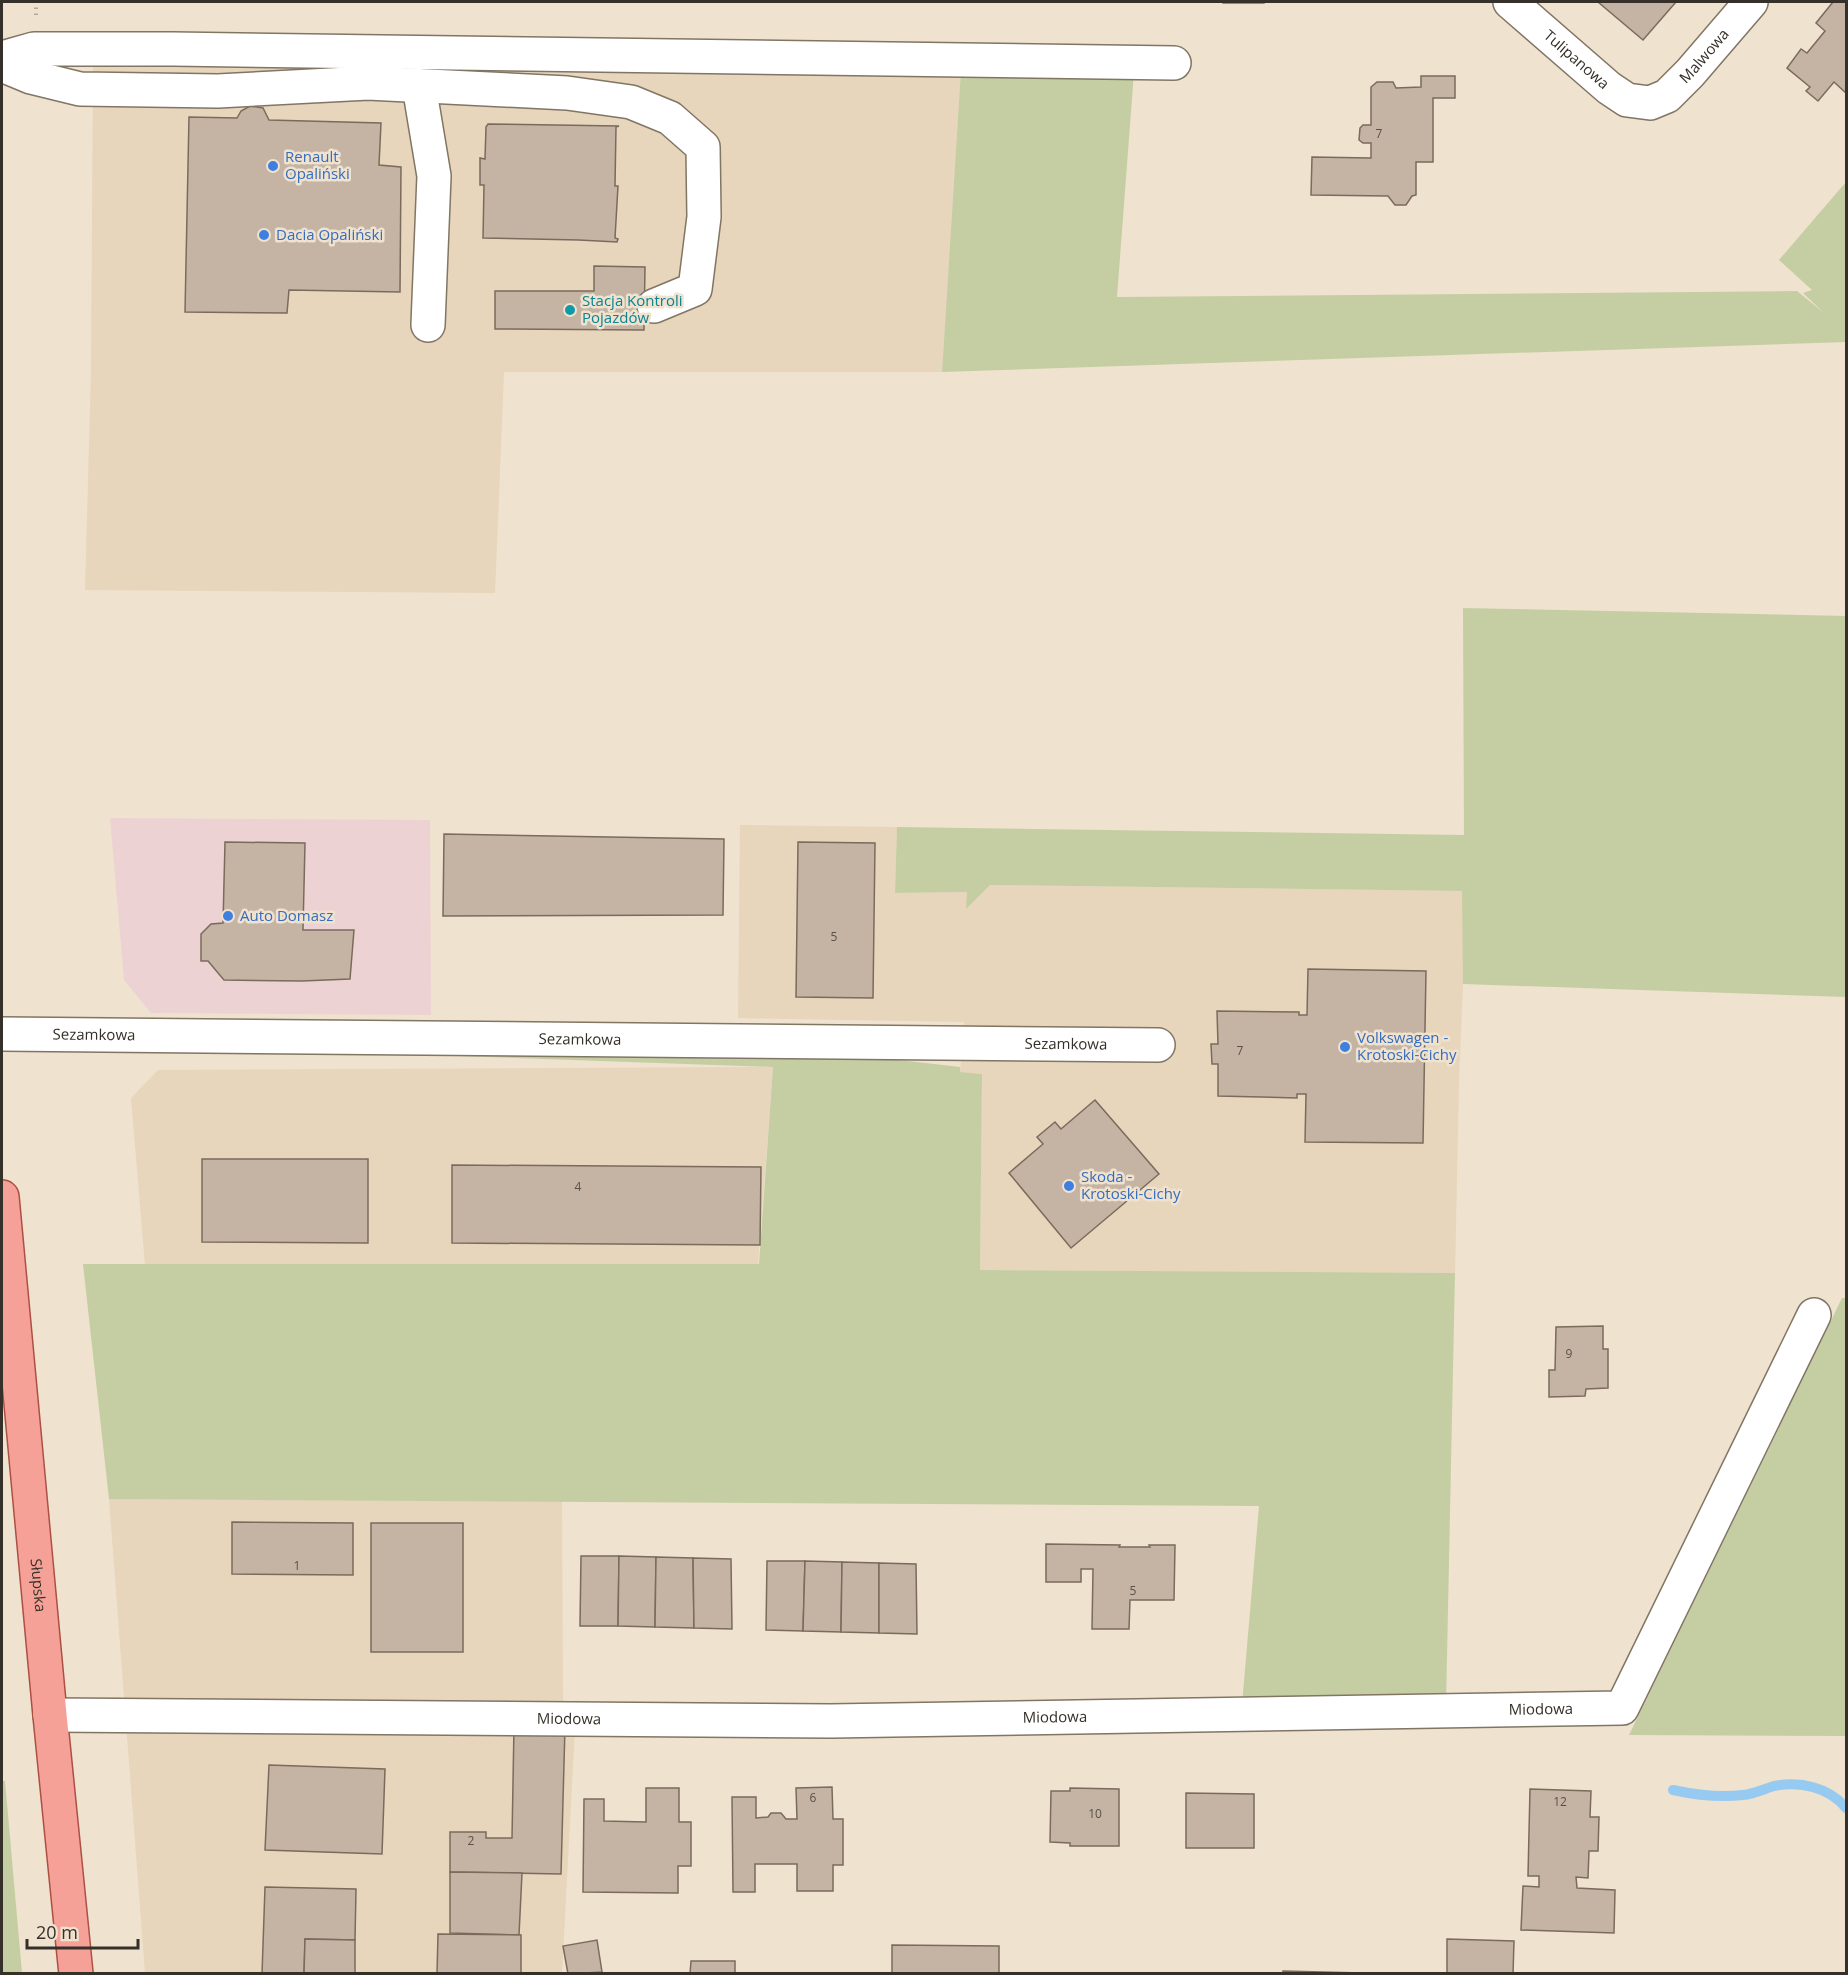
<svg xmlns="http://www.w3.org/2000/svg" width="1848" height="1975" viewBox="0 0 1848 1975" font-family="'Open Sans',sans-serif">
<rect width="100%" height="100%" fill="#efe2cf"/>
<!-- built -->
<g fill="#e7d5bc">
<polygon points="93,65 961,70 942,372 504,372 495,593 85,590 91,372"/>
<polygon points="740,825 897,827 895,893 967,892 967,908 989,885 1463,891 1463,984 1459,1081 1455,1273 980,1270 982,1074 960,1072 964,1022 738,1018"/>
<polygon points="773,1067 758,1264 145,1265 131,1098 158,1070"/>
<polygon points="109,1499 562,1501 563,1707 575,1728 562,1973 145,1973"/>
</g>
<!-- industrial -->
<polygon fill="#edd2d3" points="110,818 430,820 431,1015 151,1013 124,980"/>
<!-- green -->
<g fill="#c5cea2">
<polygon points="961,70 1134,72 1117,297 1797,291 1824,313 1803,293 1812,290 1779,260 1846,182 1846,342 942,372"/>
<polygon points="1463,608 1846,616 1846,997 1463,984 1462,891 990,885 966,909 967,892 895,893 897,827 1464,835"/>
<polygon points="430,1055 899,1060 960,1067 960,1072 982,1074 980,1270 1455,1273 1446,1705 1242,1705 1259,1506 109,1499 83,1264 759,1264 773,1067"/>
<polygon points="1842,1298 1846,1298 1846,1736 1629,1735"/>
<polygon points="2,1781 5,1781 22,1973 2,1973"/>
</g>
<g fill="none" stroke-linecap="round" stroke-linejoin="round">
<!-- stream -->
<path stroke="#97caf0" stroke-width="10" d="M1673 1790C1696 1795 1719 1798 1743 1795 1754 1794 1764 1789 1774 1786 1800 1781 1829 1787 1846 1808"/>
</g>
<!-- building -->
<g fill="#c5b4a4" stroke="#7a6b5d" stroke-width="1.5">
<rect x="1223" y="2" width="41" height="1"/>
<polygon points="1598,2 1676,2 1643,40"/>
<polygon points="1833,2 1846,2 1846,93 1834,82 1818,101 1806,91 1810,87 1787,68 1801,49 1807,53 1825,31 1816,23"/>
<polygon points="1421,76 1455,76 1455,98 1433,98 1433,162 1416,162 1416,195 1412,196 1406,205 1395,205 1388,196 1311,195 1312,157 1371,158 1371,143 1363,143 1359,140 1360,128 1363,125 1371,125 1371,87 1377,82 1393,82 1396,88 1421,87"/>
<polygon points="250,106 263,108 269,120 381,123 379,165 401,167 400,292 289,290 287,313 185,312 189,117 237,118 241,111"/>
<polygon points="488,124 619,126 616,127 615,186 618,186 615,238 618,239 617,242 579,240 483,238 484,185 480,185 480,158 485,159 486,127"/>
<polygon points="594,266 645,267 644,330 495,329 495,291 594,291"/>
<polygon points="444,834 724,839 723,915 443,916"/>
<polygon points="225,842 305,843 303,930 354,930 350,979 302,981 224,980 208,961 201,961 201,934 211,924 223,923"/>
<polygon points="798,842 875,843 873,998 796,997"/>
<polygon points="1308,969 1426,971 1423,1143 1305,1142 1306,1094 1297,1094 1297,1098 1218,1096 1218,1064 1212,1064 1211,1044 1218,1044 1217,1011 1299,1012 1299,1015 1307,1015"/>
<polygon points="1095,1100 1159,1174 1071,1248 1009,1173 1043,1144 1037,1137 1055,1122 1061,1129"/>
<polygon points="202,1159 368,1159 368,1243 202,1242"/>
<polygon points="452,1165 761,1167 760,1245 452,1243"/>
<polygon points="1603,1326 1603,1349 1608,1349 1608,1388 1586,1389 1585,1396 1549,1397 1549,1370 1555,1370 1556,1327"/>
<polygon points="232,1522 353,1523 353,1575 232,1574"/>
<rect x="371" y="1523" width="92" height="129"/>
<polygon points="1046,1544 1120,1545 1119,1547 1150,1547 1149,1545 1175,1545 1174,1600 1130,1600 1129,1629 1092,1629 1093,1569 1081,1569 1081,1582 1046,1582"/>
<polygon points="581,1556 619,1556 618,1626 580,1626"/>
<polygon points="619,1556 656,1557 655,1627 618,1626"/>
<polygon points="656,1557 693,1558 694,1628 655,1627"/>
<polygon points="693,1558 731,1559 732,1629 694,1628"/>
<polygon points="767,1561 805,1561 803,1631 766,1630"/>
<polygon points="805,1561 842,1562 841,1632 803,1631"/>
<polygon points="842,1562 879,1563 879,1633 841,1632"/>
<polygon points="879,1563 916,1564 917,1634 879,1633"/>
<polygon points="514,1727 565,1727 561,1874 450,1872 450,1832 486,1832 486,1838 512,1838"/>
<polygon points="269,1765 385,1769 382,1854 265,1850"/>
<polygon points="832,1787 833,1819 843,1819 843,1865 833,1865 833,1891 797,1891 797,1864 755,1864 755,1892 733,1892 732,1797 756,1797 756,1818 768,1817 771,1813 781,1813 786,1819 797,1819 796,1788"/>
<polygon points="646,1788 679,1788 679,1822 691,1822 691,1866 678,1866 678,1893 583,1892 584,1799 604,1799 604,1821 646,1822"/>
<polygon points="1070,1788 1119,1789 1119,1846 1070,1846 1070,1843 1050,1842 1051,1791 1070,1791"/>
<polygon points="1530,1789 1591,1791 1590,1817 1599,1817 1598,1851 1589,1851 1588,1878 1576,1877 1577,1888 1615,1890 1614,1933 1521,1930 1523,1886 1539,1887 1539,1876 1528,1876"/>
<polygon points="1186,1793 1254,1794 1254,1848 1186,1848"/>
<polygon points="450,1872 522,1873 519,1935 450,1933"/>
<polygon points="265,1887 356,1889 355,1940 305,1939 304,1974 262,1974"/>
<polygon points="438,1934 521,1935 521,1974 437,1974"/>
<polygon points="305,1939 355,1940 355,1974 304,1974"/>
<polygon points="1447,1939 1514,1941 1513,1974 1447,1974"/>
<polygon points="597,1940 602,1972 568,1974 563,1946"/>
<polygon points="892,1945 999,1946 999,1974 892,1974"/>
<polygon points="691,1961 735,1961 735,1974 690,1974"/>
<polygon points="1283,1971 1363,1973 1283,1974"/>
</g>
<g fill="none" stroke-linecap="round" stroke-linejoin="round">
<defs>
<g id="minor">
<path id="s1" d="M1510 2 1609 88 1627 100 1650 103 1667 96 1690 73 1751 2"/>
<polyline points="2,58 34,49 173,49 1174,63"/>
<polyline points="2,65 31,77 80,89 218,91 368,83 567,93 631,102 670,118 703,147 704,217 695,289 654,306"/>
<polyline points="419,86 434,176 428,325"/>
<path id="s2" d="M2 1034 1158 1045"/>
<path id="s3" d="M50 1715 831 1721 1622 1708 1814 1315"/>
</g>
<g id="major">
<path id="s4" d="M2 1197 50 1715 76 1974"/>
</g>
</defs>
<!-- minor casing -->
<use href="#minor" stroke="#817564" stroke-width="36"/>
<!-- major casing -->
<use href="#major" stroke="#ad5044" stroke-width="36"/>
<!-- path -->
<polyline stroke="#b3a899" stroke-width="4" stroke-dasharray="1.5 4.5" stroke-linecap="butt" points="36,15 36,2"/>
<!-- minor -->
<use href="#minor" stroke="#fff" stroke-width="33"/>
<!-- major -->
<use href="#major" stroke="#f5a198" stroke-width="33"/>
</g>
<!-- markers -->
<g fill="#3f7fe0" stroke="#efe2cf" stroke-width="2">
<circle cx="273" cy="166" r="6"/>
<circle cx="264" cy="235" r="6"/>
<circle cx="228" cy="916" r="6"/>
<circle cx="1345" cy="1047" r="6"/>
<circle cx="1069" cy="1186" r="6"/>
</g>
<circle fill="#0f9aa8" stroke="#efe2cf" stroke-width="2" cx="570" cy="310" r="6"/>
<g text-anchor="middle" stroke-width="5" stroke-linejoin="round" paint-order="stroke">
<!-- number labels -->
<g font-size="12" fill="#595148">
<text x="1379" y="138">7</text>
<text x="834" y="941">5</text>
<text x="1240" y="1055">7</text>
<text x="578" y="1191">4</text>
<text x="1569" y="1358">9</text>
<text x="297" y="1570">1</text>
<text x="1133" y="1595">5</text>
<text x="813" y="1802">6</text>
<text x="1560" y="1806">12</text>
<text x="1095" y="1818">10</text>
<text x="471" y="1845">2</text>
</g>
<!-- street labels -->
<g font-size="15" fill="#353029" stroke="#efe2cf">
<text dy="5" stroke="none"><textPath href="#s1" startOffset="249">Malwowa</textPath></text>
<text dy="5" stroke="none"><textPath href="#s1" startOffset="88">Tulipanowa</textPath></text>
<text dy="5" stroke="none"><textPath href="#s2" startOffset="92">Sezamkowa</textPath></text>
<text dy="5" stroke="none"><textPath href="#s2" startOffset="578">Sezamkowa</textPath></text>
<text dy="5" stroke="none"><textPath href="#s2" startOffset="1064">Sezamkowa</textPath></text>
<text dy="5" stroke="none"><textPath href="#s4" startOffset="390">Słupska</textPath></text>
<text dy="5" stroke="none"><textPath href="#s3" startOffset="1491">Miodowa</textPath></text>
<text dy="5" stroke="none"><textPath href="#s3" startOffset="1005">Miodowa</textPath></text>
<text dy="5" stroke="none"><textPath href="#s3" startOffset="519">Miodowa</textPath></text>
</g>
<!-- shop labels -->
<g font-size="15" fill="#366cbe" stroke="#efe2cf" text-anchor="start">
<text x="285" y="162">Renault<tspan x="285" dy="17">Opaliński</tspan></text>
<text x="276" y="240">Dacia Opaliński</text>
<text x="240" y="921">Auto Domasz</text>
<text x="1357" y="1043">Volkswagen -<tspan x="1357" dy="17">Krotoski-Cichy</tspan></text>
<text x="1081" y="1182">Skoda -<tspan x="1081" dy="17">Krotoski-Cichy</tspan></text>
</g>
<!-- culture labels -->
<g font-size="15" fill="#0d838f" stroke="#efe2cf" text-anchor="start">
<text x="582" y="306">Stacja Kontroli<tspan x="582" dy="17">Pojazdów</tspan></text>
</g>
</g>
<!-- border -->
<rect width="1848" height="1975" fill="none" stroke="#353029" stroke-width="6"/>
<!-- scale -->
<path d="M27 1939v9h111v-9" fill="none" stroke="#353029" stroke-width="3"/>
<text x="36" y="1939" font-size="18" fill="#353029" stroke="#efe2cf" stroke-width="4.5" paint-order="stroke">20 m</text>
</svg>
